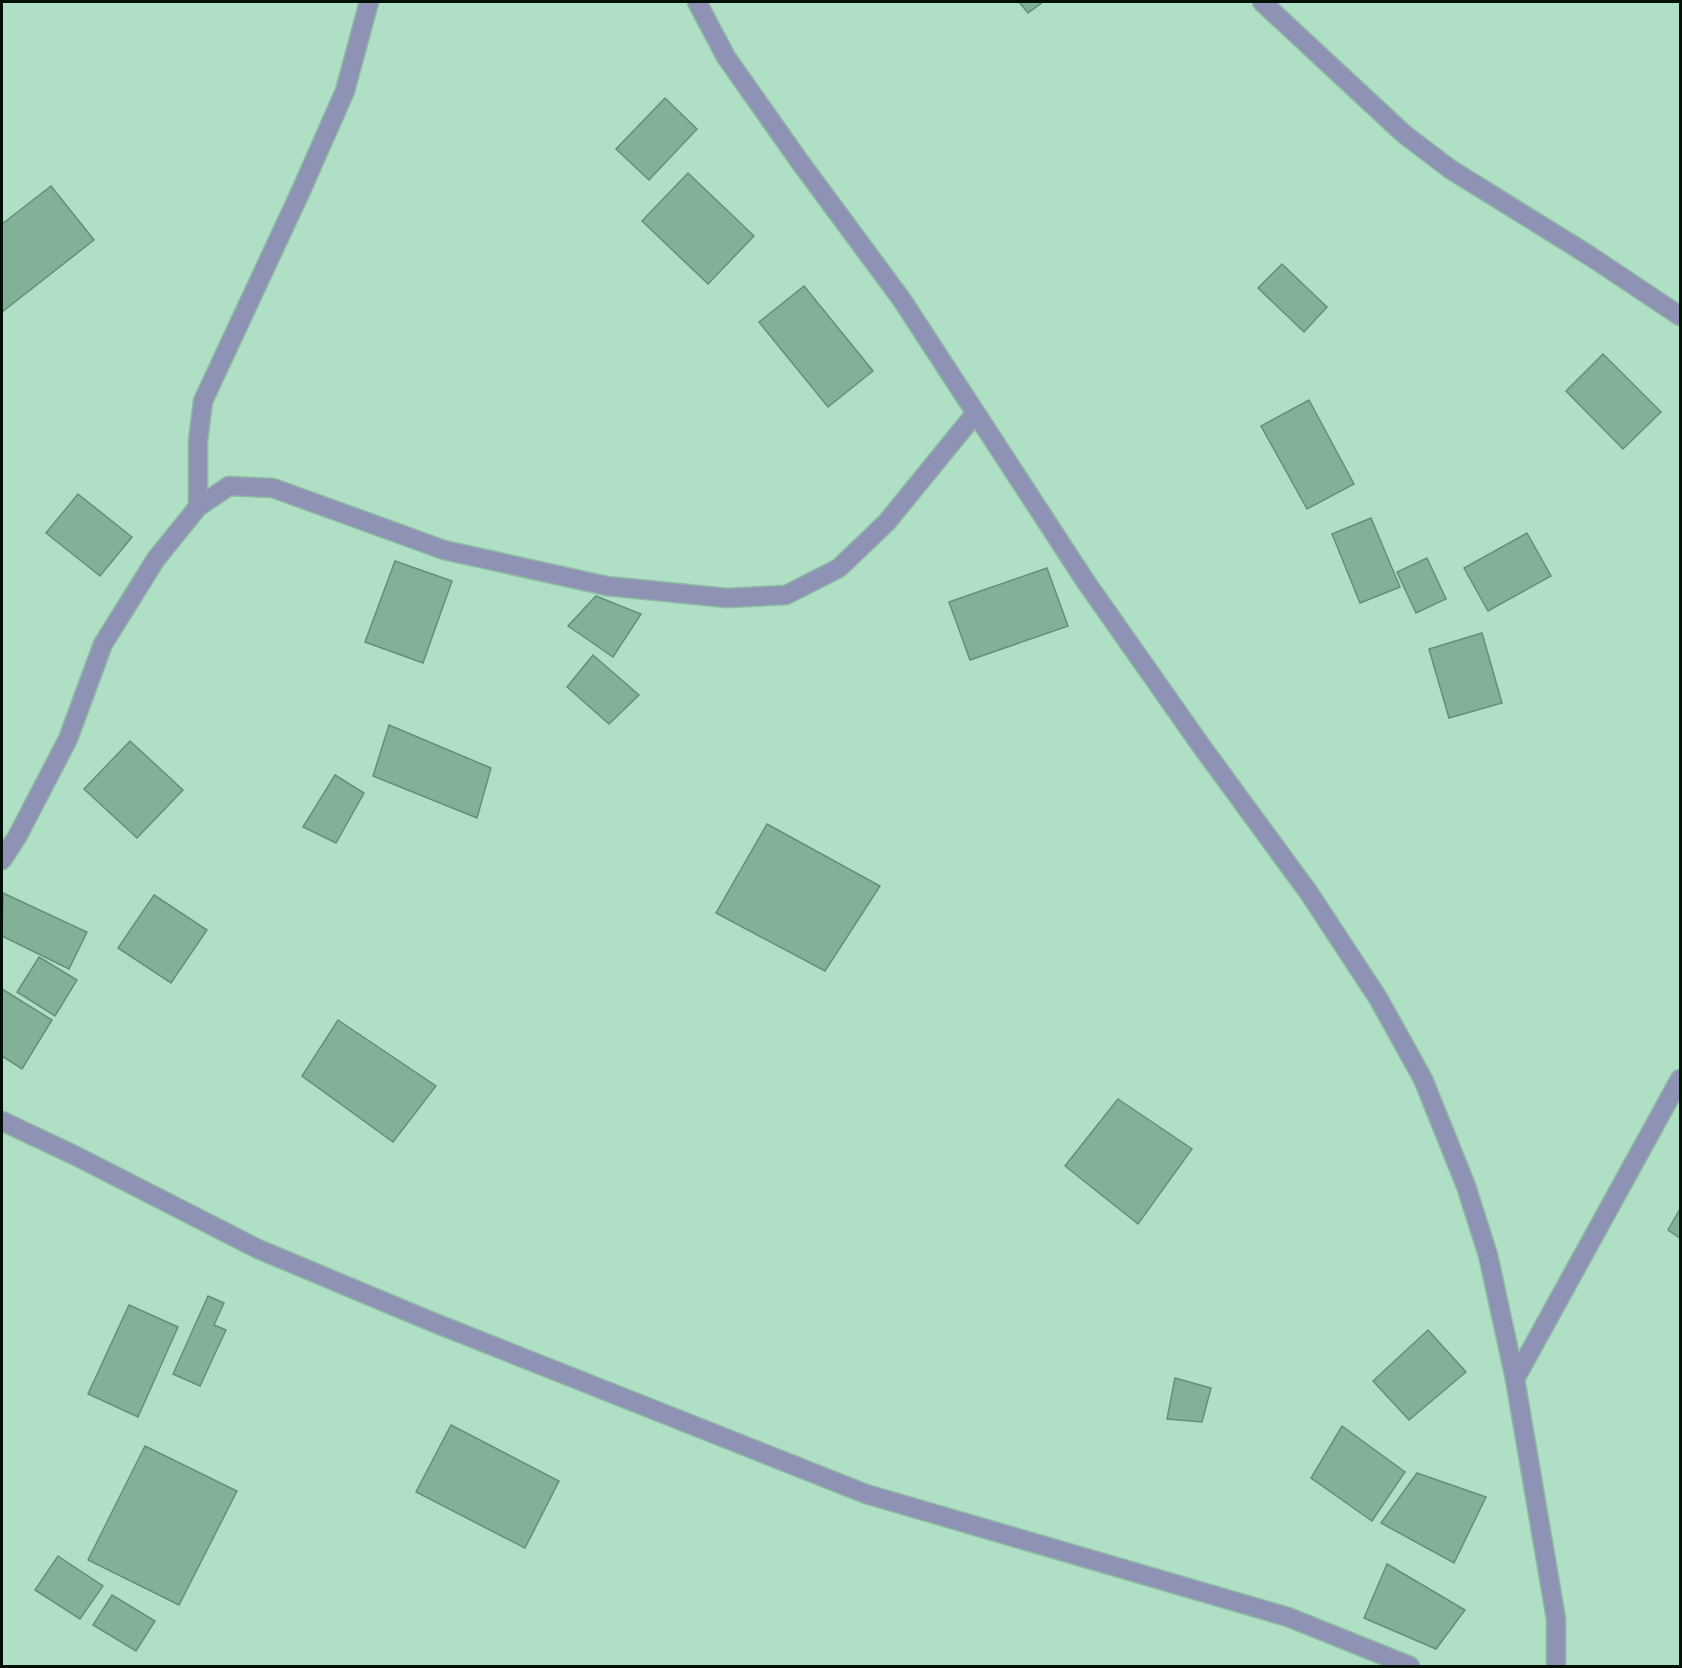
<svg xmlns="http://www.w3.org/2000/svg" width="1682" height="1668" viewBox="0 0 1682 1668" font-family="'Alegreya Sans',sans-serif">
<rect width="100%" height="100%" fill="#afe0c5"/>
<!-- building -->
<g fill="#81b197" stroke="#629178" stroke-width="1.5">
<polygon points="1019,2 1043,2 1028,13"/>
<polygon points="665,98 697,129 649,180 616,149"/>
<polygon points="688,173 754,236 708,284 642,221"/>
<polygon points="51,186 94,240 2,312 2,224"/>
<polygon points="1282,264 1327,307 1304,332 1258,288"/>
<polygon points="804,286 873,371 828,407 759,322"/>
<polygon points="1603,354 1661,412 1623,449 1566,391"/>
<polygon points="1309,400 1354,484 1307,509 1261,426"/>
<polygon points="78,494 132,537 100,576 46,533"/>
<polygon points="1371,518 1400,587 1360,603 1332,534"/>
<polygon points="1527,533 1551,576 1488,611 1464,568"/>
<polygon points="1427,558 1446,599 1416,613 1397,572"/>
<polygon points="395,561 452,581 423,663 365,642"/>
<polygon points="1047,568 1068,626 970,660 949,602"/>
<polygon points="596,596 641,614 613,657 568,626"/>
<polygon points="1482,633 1502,703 1449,718 1429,649"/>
<polygon points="593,655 639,695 609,724 567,687"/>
<polygon points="389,725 491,768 477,818 373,776"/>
<polygon points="130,741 183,790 137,838 84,789"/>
<polygon points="335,775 364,793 336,843 303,827"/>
<polygon points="767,824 880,886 825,971 716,913"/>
<polygon points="3,893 87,932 69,969 2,936"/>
<polygon points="154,895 207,930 171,983 118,948"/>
<polygon points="39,957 77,980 55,1016 17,992"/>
<polygon points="2,989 52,1020 22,1069 2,1056"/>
<polygon points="338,1020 436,1086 393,1142 302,1076"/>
<polygon points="1118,1099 1192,1149 1138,1224 1065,1166"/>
<polygon points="1680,1209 1680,1238 1668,1230"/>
<polygon points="208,1296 224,1303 214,1325 226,1330 200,1386 173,1374"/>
<polygon points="129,1305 178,1327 138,1417 88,1394"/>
<polygon points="1428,1330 1466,1372 1409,1420 1373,1381"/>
<polygon points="1175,1378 1211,1388 1202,1422 1167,1419"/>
<polygon points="451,1425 559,1481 525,1548 416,1492"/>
<polygon points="1342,1426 1405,1472 1372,1521 1311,1478"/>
<polygon points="145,1446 237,1491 179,1605 88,1560"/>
<polygon points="1417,1473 1486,1497 1454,1563 1381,1523"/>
<polygon points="58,1556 103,1586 80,1619 35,1590"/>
<polygon points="1387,1564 1465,1610 1436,1649 1364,1618"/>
<polygon points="112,1595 155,1621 136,1651 93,1625"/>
</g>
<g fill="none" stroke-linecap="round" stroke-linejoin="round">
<defs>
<g id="minor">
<polyline points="697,2 726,57 800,162 902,300 1086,582 1202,747 1309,893 1378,998 1423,1079 1466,1186 1488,1255 1515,1379 1556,1619 1556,1666"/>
<polyline points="1262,2 1404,134 1450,169 1590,256 1680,316"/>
<polyline points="198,507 198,441 203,401 300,193 345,91 369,2"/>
<polyline points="2,860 17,837 68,739 103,644 156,559 198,507 229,486 273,488 444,550 607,586 727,598 786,595 839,568 887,522 975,414"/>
<polyline points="2,1121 76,1156 258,1249 430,1321 866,1494 1288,1617 1410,1666"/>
<polyline points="1515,1379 1680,1079"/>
</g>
</defs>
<!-- minor casing -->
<use href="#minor" stroke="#90bba3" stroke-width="21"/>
<!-- minor -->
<use href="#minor" stroke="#8e92b4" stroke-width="18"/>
</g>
<!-- border -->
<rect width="1682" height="1668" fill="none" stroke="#011108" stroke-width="6"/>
</svg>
